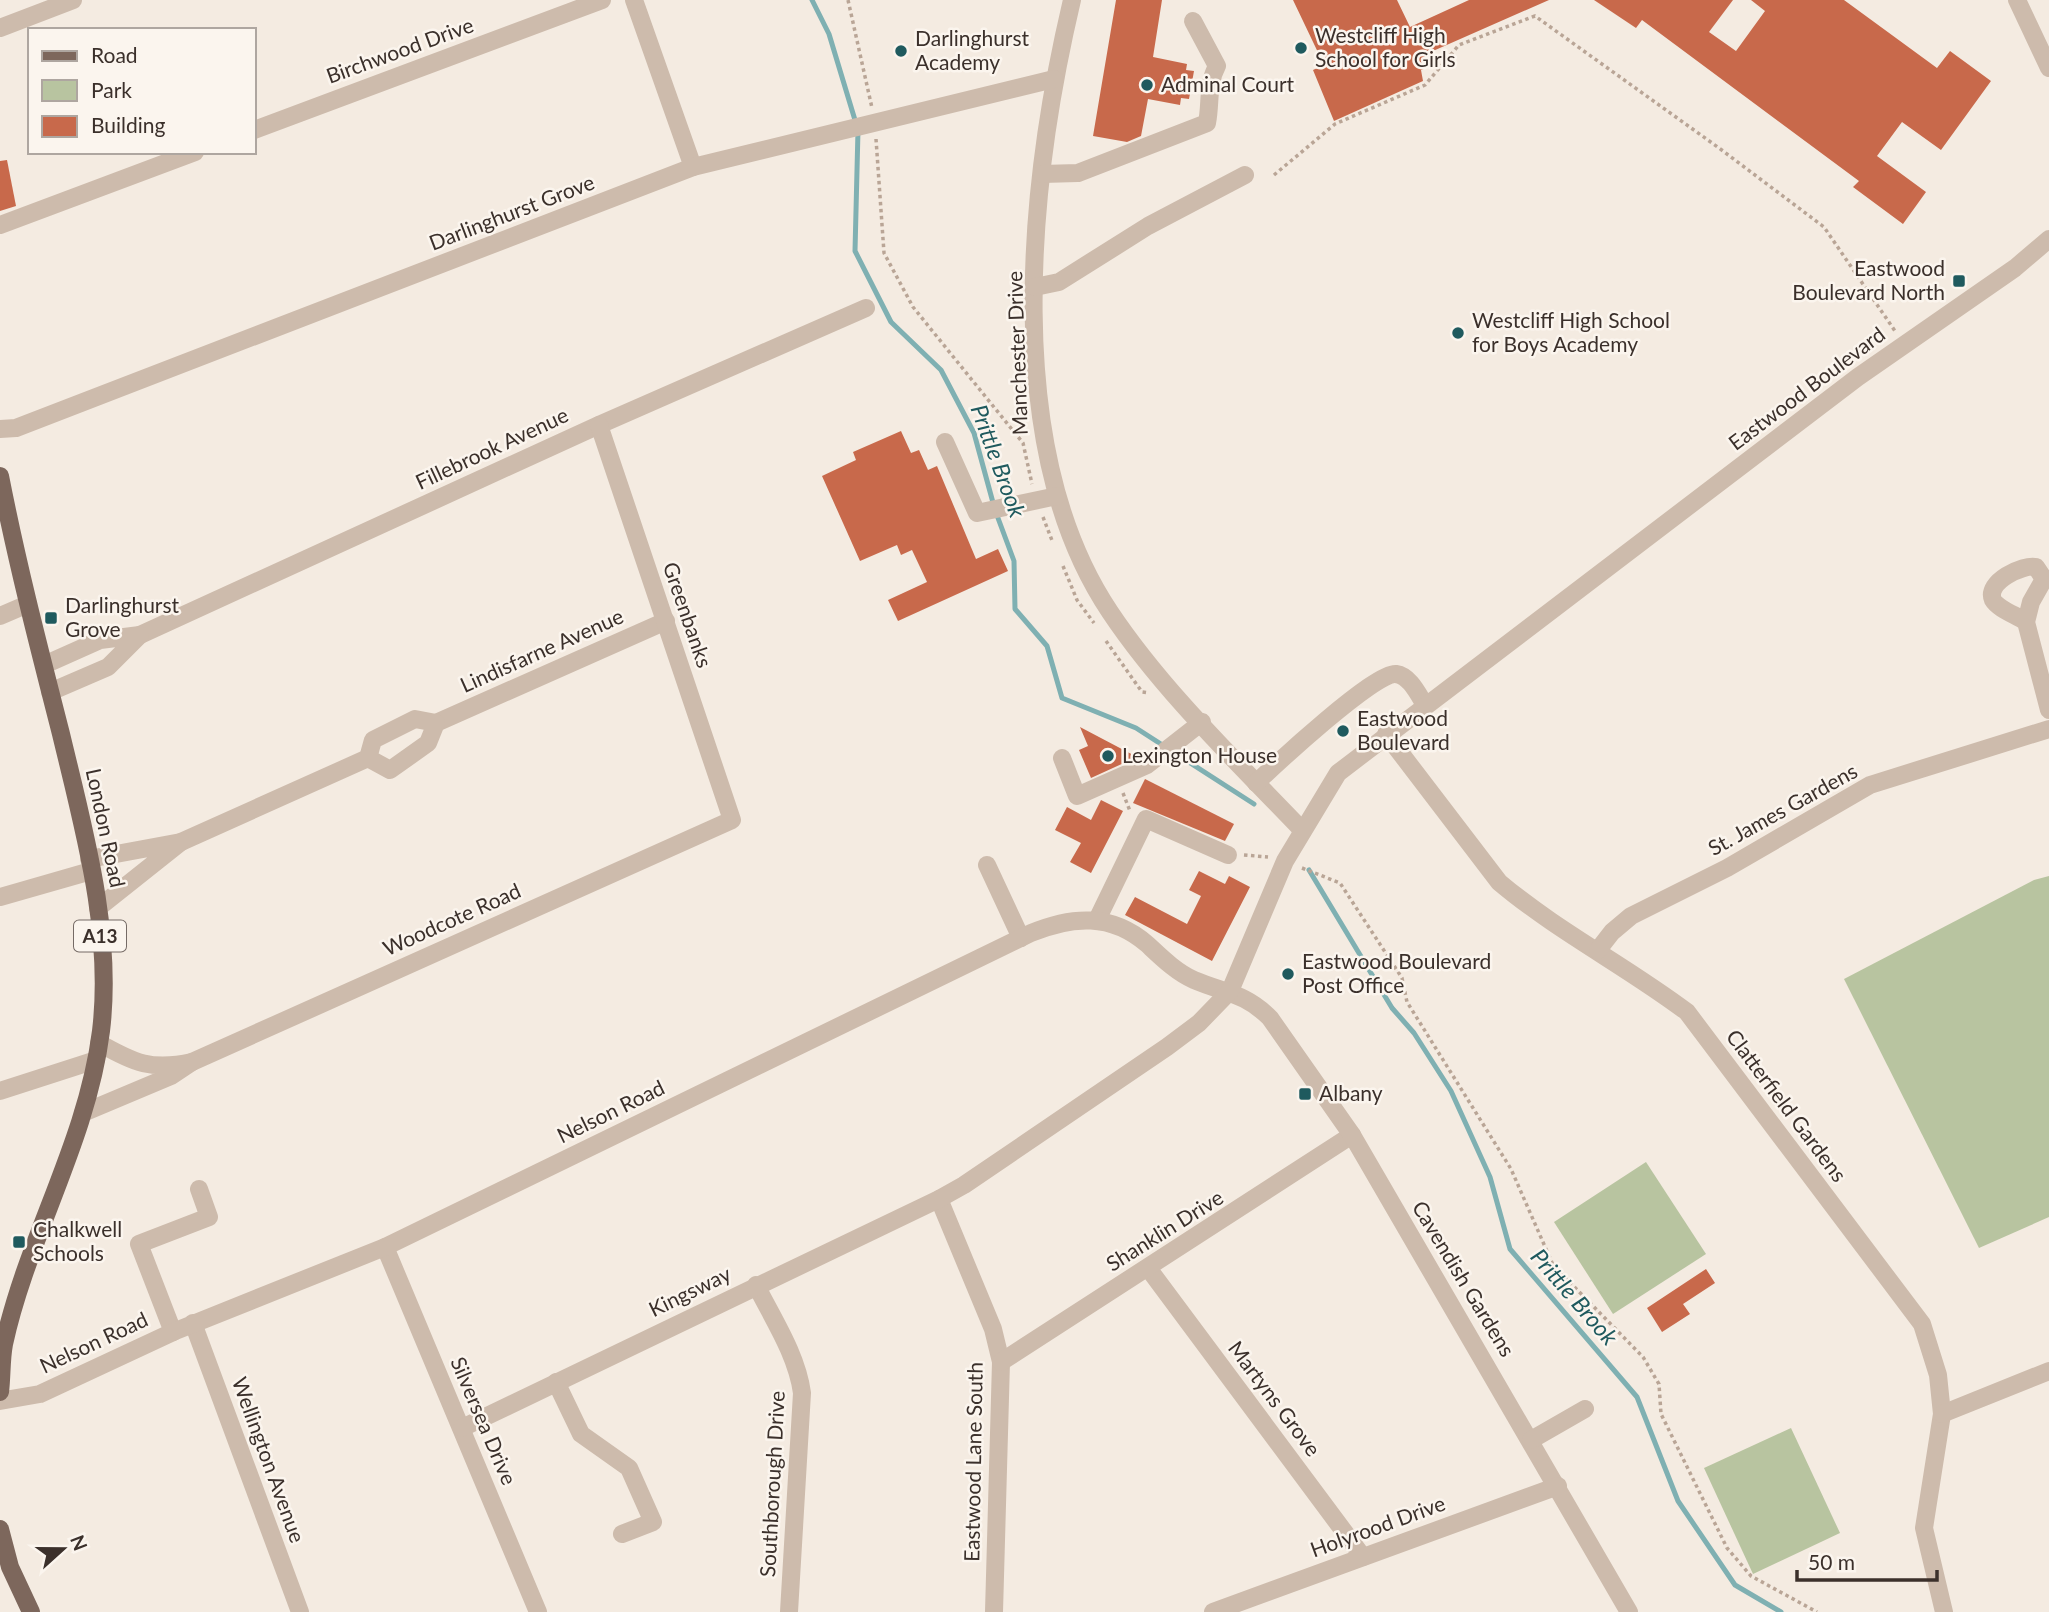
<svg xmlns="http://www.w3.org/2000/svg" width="2049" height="1612" viewBox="0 0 2049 1612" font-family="Lato,sans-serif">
<rect width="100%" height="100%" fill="#f4ebe1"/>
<!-- green -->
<g fill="#b8c4a0">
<polygon points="2049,876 2049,1217 1979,1248 1844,979 2034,880"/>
<polygon points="1646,1162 1706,1254 1613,1314 1554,1222"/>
<polygon points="1791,1428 1840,1533 1753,1574 1704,1468"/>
</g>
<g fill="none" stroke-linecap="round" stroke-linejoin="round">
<!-- stream -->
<g stroke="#7fb0b2" stroke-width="5">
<polyline points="812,0 829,34 858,130 855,251 891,322 941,370 974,433 995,510 1014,561 1015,609 1047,646 1062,698 1136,728 1254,804"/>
<polyline points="1309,870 1392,1008 1414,1033 1451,1091 1490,1177 1510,1249 1637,1397 1678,1501 1735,1585 1781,1612"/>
</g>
</g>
<!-- building -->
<g fill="#c8694b">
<polygon points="1116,0 1162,0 1153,57 1187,64 1186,70 1194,71 1189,99 1181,98 1180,105 1148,99 1141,136 1127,142 1093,136"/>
<polygon points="1293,0 1397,0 1410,27 1469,0 1549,0 1433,51 1438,64 1421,70 1423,81 1334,121 1313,70 1324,65"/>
<polygon points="1594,0 1733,0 1709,32 1736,51 1765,11 1751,0 1844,0 1937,68 1950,51 1991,81 1941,150 1902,122 1877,156 1926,192 1903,224 1853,187 1859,181 1642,20 1636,28"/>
<polygon points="7,160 16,206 0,211 0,161"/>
<polygon points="901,431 911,453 919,450 928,470 937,466 976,559 998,549 1008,571 898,621 888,600 927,582 912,550 901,555 897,545 860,561 822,476 856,460 853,452"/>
<polygon points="1080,727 1137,757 1091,778 1079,750 1088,746"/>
<polygon points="1145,779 1234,824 1225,841 1133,803"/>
<polygon points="1101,800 1123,811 1091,873 1070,862 1081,843 1055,830 1067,807 1091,820"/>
<polygon points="1199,871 1225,884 1229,876 1250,887 1212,961 1125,915 1135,897 1187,924 1201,896 1189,890"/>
<polygon points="1706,1269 1715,1283 1683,1304 1690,1314 1662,1332 1647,1308"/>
</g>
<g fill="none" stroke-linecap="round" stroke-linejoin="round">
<!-- path -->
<g stroke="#b9a596" stroke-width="3.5" stroke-dasharray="3.5 3.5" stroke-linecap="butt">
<polyline points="848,0 872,108"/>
<polyline points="876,139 884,253 913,307 1023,443 1032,484"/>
<polyline points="1274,175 1335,124 1425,85 1459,45 1535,16 1719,148 1824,227 1895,331"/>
<polyline points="1043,517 1053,543"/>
<polyline points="1063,566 1077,600 1094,623"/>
<polyline points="1106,641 1142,692 1149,693"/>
<polyline points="1123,793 1130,811"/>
<polyline points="1244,855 1268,857"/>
<polyline points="1302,868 1340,883 1402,978 1407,1002 1511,1169 1553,1265 1643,1357 1659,1384 1661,1414 1727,1548 1751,1576 1817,1612"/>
</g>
<!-- minor -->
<g stroke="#cdbbac" stroke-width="18">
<polyline points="634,0 693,167"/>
<path d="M1072 0C1029 182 1000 448 1110 612 1162 690 1237 762 1302 830"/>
<polyline points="2017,0 2049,68"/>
<polyline points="0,28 73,0"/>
<polyline points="254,130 602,0"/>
<path d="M1042 174 1078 173 1207 123C1211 103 1207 84 1217 66L1193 21"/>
<polyline points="0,225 195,152"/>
<polyline points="1035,287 1059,282 1148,226 1245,175"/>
<polyline points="0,429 16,428 693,167 1054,79"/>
<polyline points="945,442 977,513 1057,496"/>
<polyline points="0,616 28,604"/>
<path d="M2026 622C2018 616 1998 609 1993 600 1985 582 2023 564 2036 567L2044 579 2031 602 2026 622 2049 710"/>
<polyline points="140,635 599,425 866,308"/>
<polyline points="44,665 100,640 140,635 108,667 50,692"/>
<polyline points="436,723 666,621"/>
<path d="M1386 734 1499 882C1557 931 1626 966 1687 1012L1922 1324 1938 1375 1942 1414 1924 1528 1944 1612"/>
<polyline points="1062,758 1077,796 1147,765 1202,722"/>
<path d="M1256 783C1275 765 1376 671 1396 674 1410 676 1418 694 1425 705"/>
<polyline points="181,842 368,758 373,740 415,719 436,723 428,743 390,770 368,758"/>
<polyline points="89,859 181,842 98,908"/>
<polyline points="987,865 1021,938"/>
<polyline points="0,897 91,871"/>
<polyline points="1097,920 1146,819 1228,855"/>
<polyline points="1598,950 1612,932 1631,916 1727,868 1870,785 2049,729"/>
<polyline points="192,1062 732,820 599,425"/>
<polyline points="0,1091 96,1060"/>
<path d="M83 1113 171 1076 192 1062C152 1071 134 1063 99 1043"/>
<polyline points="939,1199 993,1329 1001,1362 994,1612"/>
<polyline points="385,1247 538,1612"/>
<polyline points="1148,1268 1363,1557"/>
<path d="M756 1285C773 1319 797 1355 802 1393L789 1612"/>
<polyline points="193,1323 300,1612"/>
<polyline points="173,1332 139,1244 209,1217 199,1189"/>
<polyline points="1001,1362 1352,1135"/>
<polyline points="556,1382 581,1434 629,1468 653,1522 622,1534"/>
<path d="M0 1401 40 1394 173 1332 385 1247 1031 933C1072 916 1111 913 1147 944 1161 957 1176 972 1194 980 1225 993 1245 993 1270 1018L1352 1135 1629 1612"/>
<polyline points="1942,1414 2049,1371"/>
<polyline points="462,1428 939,1199 964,1185 1167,1047 1199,1023 1230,991 1285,861 1338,773 1858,377 2015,268 2049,239"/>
<polyline points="1531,1440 1585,1409"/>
<polyline points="1213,1612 1558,1486"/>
</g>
<!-- major -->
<g stroke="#7d675c" stroke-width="18">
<path d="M0 476C17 563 39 648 61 734 84 830 113 932 101 1031 87 1142 27 1238 4 1344 1 1360 2 1376 0 1392"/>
<polyline points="0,1529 10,1567 31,1612"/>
</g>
</g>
<!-- markers -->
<g fill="#1f5a5e" stroke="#fbf5ee" stroke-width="2.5">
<circle cx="1301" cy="48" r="7"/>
<circle cx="901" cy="51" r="7"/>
<circle cx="1147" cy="85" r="7"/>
<rect x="1952" y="274" width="14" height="14" rx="3.5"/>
<circle cx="1458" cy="333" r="7"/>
<rect x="44" y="611" width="14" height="14" rx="3.5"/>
<circle cx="1343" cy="731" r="7"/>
<circle cx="1108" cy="756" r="7"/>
<circle cx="1288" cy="974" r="7"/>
<rect x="1298" y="1087" width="14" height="14" rx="3.5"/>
<rect x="12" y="1235" width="14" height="14" rx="3.5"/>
</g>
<g text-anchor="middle" stroke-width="5" stroke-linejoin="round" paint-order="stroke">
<!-- shield labels -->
<rect fill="#fbf5ee" stroke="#756b66" stroke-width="2" x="74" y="920.5" width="52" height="31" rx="5"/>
<g font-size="19" font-weight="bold" fill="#3b302b">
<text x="100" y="943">A13</text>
</g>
<!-- poi labels -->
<g font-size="21" fill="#3b302b" stroke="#fbf5ee" text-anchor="start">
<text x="1315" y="43">Westcliff High<tspan x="1315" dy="24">School for Girls</tspan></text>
<text x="915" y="46">Darlinghurst<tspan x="915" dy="24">Academy</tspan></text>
<text x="1161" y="92">Adminal Court</text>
<text x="1945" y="276" text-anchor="end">Eastwood<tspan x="1945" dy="24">Boulevard North</tspan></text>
<text x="1472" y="328">Westcliff High School<tspan x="1472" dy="24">for Boys Academy</tspan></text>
<text x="65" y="613">Darlinghurst<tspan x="65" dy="24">Grove</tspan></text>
<text x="1357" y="726">Eastwood<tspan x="1357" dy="24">Boulevard</tspan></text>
<text x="1122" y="763">Lexington House</text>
<text x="1302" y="969">Eastwood Boulevard<tspan x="1302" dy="24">Post Office</tspan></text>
<text x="1319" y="1101">Albany</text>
<text x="33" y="1237">Chalkwell<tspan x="33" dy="24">Schools</tspan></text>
</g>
<!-- street labels -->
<g font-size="21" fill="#3b302b" stroke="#fbf5ee">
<text transform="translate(400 51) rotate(-20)" y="7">Birchwood Drive</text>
<text transform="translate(512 213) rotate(-21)" y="7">Darlinghurst Grove</text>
<text transform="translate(1018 353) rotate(-92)" y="7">Manchester Drive</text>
<text transform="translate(1807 389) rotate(-37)" y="7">Eastwood Boulevard</text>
<text transform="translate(492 449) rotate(-25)" y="7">Fillebrook Avenue</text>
<text transform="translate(687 615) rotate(71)" y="7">Greenbanks</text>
<text transform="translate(542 651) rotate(-24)" y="7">Lindisfarne Avenue</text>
<text transform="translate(1783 810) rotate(-29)" y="7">St. James Gardens</text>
<text transform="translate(105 828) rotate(78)" y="7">London Road</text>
<text transform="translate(452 920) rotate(-24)" y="7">Woodcote Road</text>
<text transform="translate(1786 1106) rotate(53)" y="7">Clatterfield Gardens</text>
<text transform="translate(611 1112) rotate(-26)" y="7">Nelson Road</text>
<text transform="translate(1165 1231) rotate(-32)" y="7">Shanklin Drive</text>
<text transform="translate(1463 1279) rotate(59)" y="7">Cavendish Gardens</text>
<text transform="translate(690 1292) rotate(-26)" y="7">Kingsway</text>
<text transform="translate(94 1343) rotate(-25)" y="7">Nelson Road</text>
<text transform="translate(1274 1399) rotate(53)" y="7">Martyns Grove</text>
<text transform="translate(483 1421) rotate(67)" y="7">Silversea Drive</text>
<text transform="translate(268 1460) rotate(70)" y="7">Wellington Avenue</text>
<text transform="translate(974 1462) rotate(-89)" y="7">Eastwood Lane South</text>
<text transform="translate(773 1484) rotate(-87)" y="7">Southborough Drive</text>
<text transform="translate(1378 1527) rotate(-20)" y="7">Holyrood Drive</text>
</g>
<!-- water labels -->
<g font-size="23" font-style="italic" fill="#1f5a5e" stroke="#fbf5ee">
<text transform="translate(998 461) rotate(70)" y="8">Prittle Brook</text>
<text transform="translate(1574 1297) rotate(49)" y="8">Prittle Brook</text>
</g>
</g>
<!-- legend -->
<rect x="28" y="28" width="228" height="126" fill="#fbf5ee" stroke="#aea6a0" stroke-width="2"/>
<rect x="42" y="51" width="35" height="10" fill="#7d675c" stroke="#aea6a0" stroke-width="2"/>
<text x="91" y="63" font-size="21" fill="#3b302b">Road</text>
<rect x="42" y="80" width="35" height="21" fill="#b8c4a0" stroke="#aea6a0" stroke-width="2"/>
<text x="91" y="98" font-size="21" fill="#3b302b">Park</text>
<rect x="42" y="116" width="35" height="21" fill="#c8694b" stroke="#aea6a0" stroke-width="2"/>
<text x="91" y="133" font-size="21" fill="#3b302b">Building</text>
<!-- north arrow -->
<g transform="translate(63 1549) rotate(69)" stroke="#fbf5ee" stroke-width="5" paint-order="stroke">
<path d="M0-5L12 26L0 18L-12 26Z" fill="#3b302b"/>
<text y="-10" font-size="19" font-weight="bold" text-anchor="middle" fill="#3b302b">N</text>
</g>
<!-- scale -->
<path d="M1797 1570v10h140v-10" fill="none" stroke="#3b302b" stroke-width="3.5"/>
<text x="1808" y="1570" font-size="21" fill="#3b302b" stroke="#fbf5ee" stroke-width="5" paint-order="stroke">50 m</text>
</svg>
